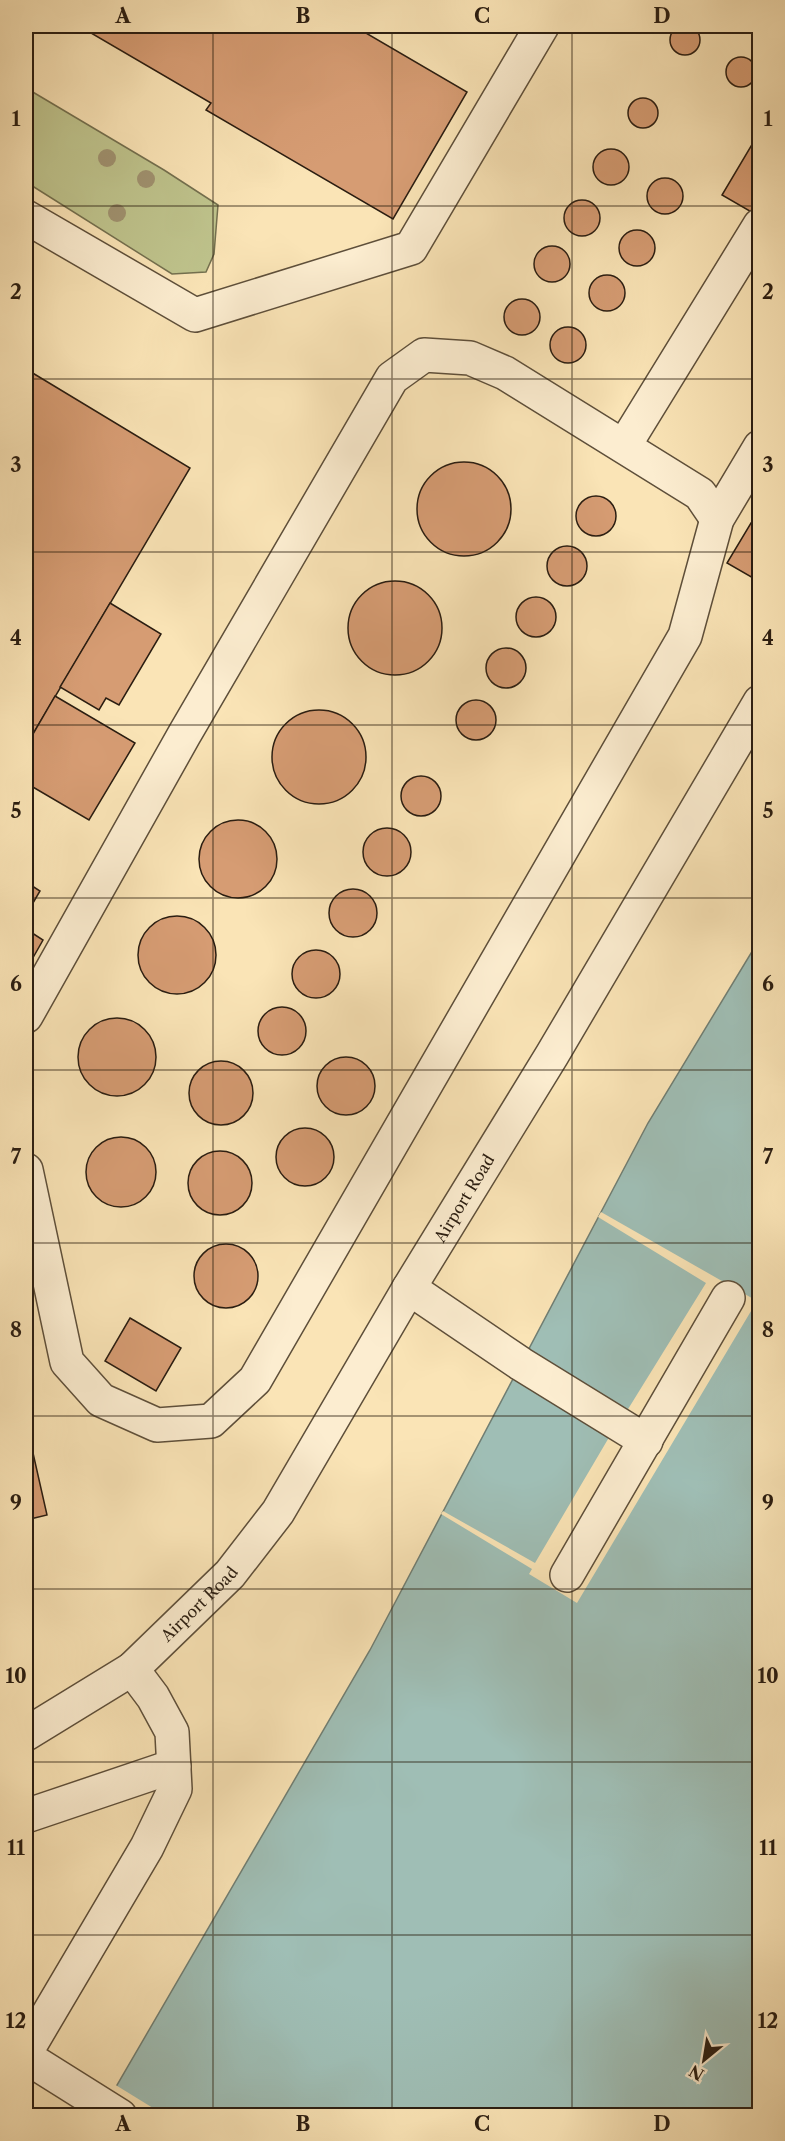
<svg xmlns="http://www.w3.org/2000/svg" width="785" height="2141" viewBox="0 0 785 2141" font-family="'Libre Caslon Text',serif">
<rect width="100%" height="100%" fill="#fae4b6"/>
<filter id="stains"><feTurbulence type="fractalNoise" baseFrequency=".00333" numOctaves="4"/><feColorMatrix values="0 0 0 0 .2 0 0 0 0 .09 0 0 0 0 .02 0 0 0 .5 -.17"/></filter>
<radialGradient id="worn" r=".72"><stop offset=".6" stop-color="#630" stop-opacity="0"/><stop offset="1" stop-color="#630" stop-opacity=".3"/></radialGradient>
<!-- green -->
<polygon fill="#bfc48d" stroke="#74704f" stroke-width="1.5" points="26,88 164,170 218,205 214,254 206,272 172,274 26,182"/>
<!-- water -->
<polygon fill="#9fbeb5" stroke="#707e73" stroke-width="1.5" points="759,940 759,2115 99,2116 370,1650 648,1123"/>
<!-- pier -->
<g fill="#fae4b6">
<polygon points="601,1212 757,1301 577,1603 529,1574 532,1569 441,1514 443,1511 535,1563 611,1434 625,1414 706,1283 598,1217"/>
<polygon points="114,2084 166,2116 96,2115"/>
</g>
<!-- building -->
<g fill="#d69c73" stroke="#2a1d11" stroke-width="1.5">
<circle cx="685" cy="40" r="15"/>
<polygon points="79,26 354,26 467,92 393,219 206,110 211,103"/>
<circle cx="741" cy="72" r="15"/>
<circle cx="643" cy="113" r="15"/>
<polygon points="760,131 760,217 722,195"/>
<circle cx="611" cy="167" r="18"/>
<circle cx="665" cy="196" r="18"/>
<circle cx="582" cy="218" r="18"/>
<circle cx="637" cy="248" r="18"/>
<circle cx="552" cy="264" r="18"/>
<circle cx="607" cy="293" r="18"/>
<circle cx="522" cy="317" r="18"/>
<circle cx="568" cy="345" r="18"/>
<polygon points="26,369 190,468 26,746"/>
<circle cx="464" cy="509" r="47"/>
<circle cx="596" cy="516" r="20"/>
<polygon points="751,523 760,528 760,582 727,563"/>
<circle cx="567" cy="566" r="20"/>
<circle cx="395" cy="628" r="47"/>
<circle cx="536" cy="617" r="20"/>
<polygon points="110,603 161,634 119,705 106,698 99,710 60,687"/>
<circle cx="506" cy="668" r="20"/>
<polygon points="55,696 135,743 89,820 26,783 26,746"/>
<circle cx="476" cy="720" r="20"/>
<circle cx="319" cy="757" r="47"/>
<circle cx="421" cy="796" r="20"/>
<circle cx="238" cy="859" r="39"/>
<circle cx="387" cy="852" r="24"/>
<polygon points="26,882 40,891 26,915"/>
<circle cx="353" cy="913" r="24"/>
<circle cx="177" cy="955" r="39"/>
<polygon points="26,929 43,940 26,970"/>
<circle cx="316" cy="974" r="24"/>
<circle cx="282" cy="1031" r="24"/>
<circle cx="117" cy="1057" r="39"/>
<circle cx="346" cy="1086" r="29"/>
<circle cx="221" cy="1093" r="32"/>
<circle cx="305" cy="1157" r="29"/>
<circle cx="121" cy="1172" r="35"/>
<circle cx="220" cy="1183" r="32"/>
<circle cx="226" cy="1276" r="32"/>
<polygon points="130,1318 181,1348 156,1391 105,1361"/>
<polygon points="26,1422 47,1515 26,1520"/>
</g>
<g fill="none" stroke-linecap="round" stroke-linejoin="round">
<defs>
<g id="minor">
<polyline points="26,217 195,315 411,248 542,26"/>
<polyline points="624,446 760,225"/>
<polyline points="26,1016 184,735 392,378 424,355 470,358 505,373 700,494 717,519"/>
<polyline points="26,1170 67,1362 101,1400 157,1425 211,1421 255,1380 685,636 717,519 760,447"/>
<polyline points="409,1288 521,1364 646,1441"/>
<polyline points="567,1575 728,1298"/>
<path id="s1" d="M26 1734 132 1669 230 1574 278 1512 409 1288 552 1055 760 702"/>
<polyline points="26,1816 174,1766"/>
<polyline points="26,2052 147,1847 175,1789 172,1732 153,1697 132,1669"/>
<polyline points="26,2057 120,2116"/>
</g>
</defs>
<!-- minor casing -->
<use href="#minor" stroke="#5e4f3a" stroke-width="36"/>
<!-- minor -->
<use href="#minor" stroke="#fcedd0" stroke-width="33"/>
</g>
<!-- trees -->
<g fill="#a09270">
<circle cx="107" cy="158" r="9"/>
<circle cx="146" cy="179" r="9"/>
<circle cx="117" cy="213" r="9"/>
</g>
<!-- grid -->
<path fill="none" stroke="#2a1d11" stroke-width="1.5" stroke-opacity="0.55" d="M213 26V2116M392 26V2116M572 26V2116M26 206H760M26 379H760M26 552H760M26 725H760M26 898H760M26 1070H760M26 1243H760M26 1416H760M26 1589H760M26 1762H760M26 1935H760"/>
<g text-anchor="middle" stroke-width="4.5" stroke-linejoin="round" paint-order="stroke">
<!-- street labels -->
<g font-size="16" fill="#2a1d11" stroke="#fcedd0">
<text dy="6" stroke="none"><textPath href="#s1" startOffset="704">Airport Road</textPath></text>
<text dy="6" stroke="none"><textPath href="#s1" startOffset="218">Airport Road</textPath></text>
</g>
</g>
<!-- margin -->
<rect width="785" height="2141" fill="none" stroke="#fae4b6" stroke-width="66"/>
<!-- north arrow -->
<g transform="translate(704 2060) rotate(210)" stroke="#fcedd0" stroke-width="4.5" paint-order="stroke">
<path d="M0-4.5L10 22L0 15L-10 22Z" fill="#2a1d11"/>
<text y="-9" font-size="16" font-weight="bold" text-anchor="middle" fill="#2a1d11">N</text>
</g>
<rect x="33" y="33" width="719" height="2075" fill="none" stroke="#2a1d11" stroke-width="2"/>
<g font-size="20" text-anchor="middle" font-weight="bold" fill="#2a1d11">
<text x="123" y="23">A</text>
<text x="303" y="23">B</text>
<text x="482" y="23">C</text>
<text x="662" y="23">D</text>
<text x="16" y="126">1</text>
<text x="768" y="126">1</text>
<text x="16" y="299">2</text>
<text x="768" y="299">2</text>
<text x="16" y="472">3</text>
<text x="768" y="472">3</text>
<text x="16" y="645">4</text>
<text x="768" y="645">4</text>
<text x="16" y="818">5</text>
<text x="768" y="818">5</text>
<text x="16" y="991">6</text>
<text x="768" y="991">6</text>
<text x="16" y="1164">7</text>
<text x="768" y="1164">7</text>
<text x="16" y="1337">8</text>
<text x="768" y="1337">8</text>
<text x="16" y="1510">9</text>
<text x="768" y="1510">9</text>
<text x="16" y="1683">10</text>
<text x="768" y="1683">10</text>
<text x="16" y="1855">11</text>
<text x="768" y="1855">11</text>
<text x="16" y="2028">12</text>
<text x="768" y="2028">12</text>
<text x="123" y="2131">A</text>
<text x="303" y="2131">B</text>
<text x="482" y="2131">C</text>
<text x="662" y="2131">D</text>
</g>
<rect width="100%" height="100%" filter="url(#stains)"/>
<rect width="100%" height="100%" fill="url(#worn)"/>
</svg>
